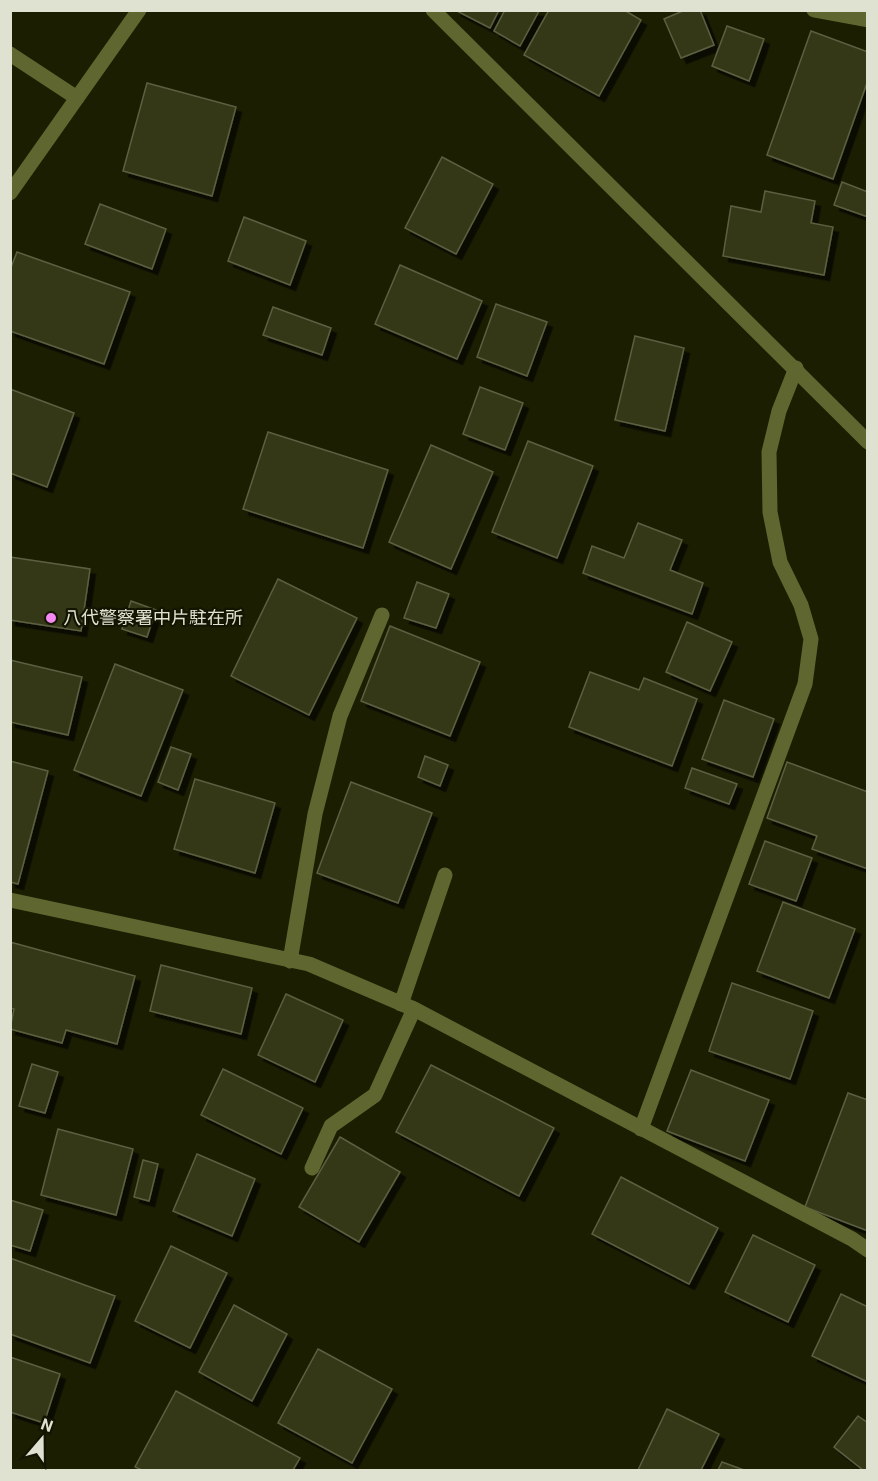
<svg xmlns="http://www.w3.org/2000/svg" width="878" height="1481" viewBox="0 0 878 1481" font-family="Roboto,'Noto Sans JP',sans-serif">
<defs>
<filter id="shadow"><feDropShadow dx="5.5" dy="5.5" stdDeviation="0" flood-color="#0009"/></filter>
</defs>
<rect width="100%" height="100%" fill="#1c1e02"/>
<!-- building -->
<g fill="#343719" stroke="#5c6041" stroke-width="1.5" filter="url(#shadow)">
<polygon points="455,10 499,10 490,28"/>
<polygon points="505,10 539,11 520,46 494,31"/>
<polygon points="549,10 624,10 641,20 599,96 524,55"/>
<polygon points="685,10 700,10 714,45 681,58 664,19"/>
<polygon points="727,26 764,39 749,81 712,66"/>
<polygon points="811,31 868,52 868,80 833,179 767,155"/>
<polygon points="147,83 236,107 212,196 123,171"/>
<polygon points="442,157 493,184 456,254 405,228"/>
<polygon points="842,182 868,192 868,217 834,205"/>
<polygon points="765,191 815,201 811,223 833,227 824,275 723,256 731,206 761,212"/>
<polygon points="100,204 166,229 152,269 85,244"/>
<polygon points="244,217 306,241 290,285 228,261"/>
<polygon points="17,252 130,292 104,364 10,331 10,270"/>
<polygon points="400,265 482,301 457,359 375,324"/>
<polygon points="496,304 547,322 527,376 477,357"/>
<polygon points="273,307 331,328 322,355 263,335"/>
<polygon points="635,336 684,348 665,431 615,420"/>
<polygon points="480,387 523,403 505,450 463,434"/>
<polygon points="10,389 74,413 47,487 10,473"/>
<polygon points="268,432 388,470 363,548 243,509"/>
<polygon points="528,441 593,466 557,558 492,532"/>
<polygon points="431,445 493,472 451,569 389,542"/>
<polygon points="638,523 682,540 670,570 703,583 692,614 583,573 592,546 624,558"/>
<polygon points="10,557 90,569 81,631 10,620"/>
<polygon points="278,579 357,618 309,715 231,676"/>
<polygon points="417,582 449,594 436,628 404,618"/>
<polygon points="131,601 156,610 147,637 122,629"/>
<polygon points="687,622 732,642 710,691 666,672"/>
<polygon points="390,626 480,662 450,736 361,701"/>
<polygon points="10,660 82,677 68,735 10,722"/>
<polygon points="115,664 183,690 141,796 74,770"/>
<polygon points="590,672 639,690 644,678 697,699 672,766 569,727"/>
<polygon points="724,700 774,719 753,777 702,759"/>
<polygon points="171,747 191,754 178,790 158,782"/>
<polygon points="425,756 448,765 440,786 418,777"/>
<polygon points="10,761 48,771 18,884 10,882"/>
<polygon points="787,762 868,792 868,869 812,849 817,836 767,818"/>
<polygon points="692,768 737,784 729,804 685,788"/>
<polygon points="195,779 275,803 255,873 174,849"/>
<polygon points="351,782 432,813 398,903 317,873"/>
<polygon points="765,841 812,858 796,901 749,884"/>
<polygon points="783,902 855,929 829,998 757,971"/>
<polygon points="10,942 135,976 117,1044 66,1030 62,1043 10,1029 14,1009 10,1008"/>
<polygon points="161,965 252,988 241,1034 150,1011"/>
<polygon points="732,983 813,1011 790,1079 709,1051"/>
<polygon points="286,994 343,1020 315,1082 258,1055"/>
<polygon points="32,1064 58,1072 45,1113 19,1106"/>
<polygon points="431,1065 554,1128 519,1196 396,1132"/>
<polygon points="223,1069 303,1108 281,1154 201,1115"/>
<polygon points="691,1070 769,1100 745,1161 667,1131"/>
<polygon points="848,1093 868,1100 868,1231 805,1207"/>
<polygon points="58,1129 133,1149 116,1215 41,1195"/>
<polygon points="340,1137 400,1172 359,1242 299,1207"/>
<polygon points="197,1154 255,1179 232,1236 173,1211"/>
<polygon points="143,1160 158,1164 149,1201 134,1197"/>
<polygon points="621,1177 718,1228 689,1284 592,1234"/>
<polygon points="10,1200 43,1210 30,1251 10,1245"/>
<polygon points="753,1235 815,1265 788,1322 725,1292"/>
<polygon points="171,1246 227,1273 190,1348 135,1321"/>
<polygon points="10,1258 115,1296 90,1363 10,1334"/>
<polygon points="841,1294 868,1307 868,1382 812,1356"/>
<polygon points="234,1305 287,1334 252,1401 199,1372"/>
<polygon points="318,1349 392,1389 352,1463 278,1423"/>
<polygon points="10,1357 60,1374 44,1423 10,1412"/>
<polygon points="176,1391 300,1458 293,1470 142,1470 135,1467"/>
<polygon points="667,1409 719,1434 701,1470 638,1470"/>
<polygon points="858,1416 868,1423 868,1470 863,1470 834,1447"/>
<polygon points="722,1462 744,1470 718,1470"/>
</g>
<g fill="none" stroke-linecap="round" stroke-linejoin="round">
<!-- minor -->
<g stroke="#60662f" stroke-width="15">
<polyline points="433,10 868,442"/>
<polyline points="814,10 868,20"/>
<polyline points="10,54 77,98"/>
<polyline points="10,193 139,10"/>
<polyline points="10,900 309,964 414,1009 852,1239 868,1250"/>
<polyline points="290,961 315,814 340,716 382,615"/>
<polyline points="401,1004 445,875"/>
<polyline points="641,1129 805,684 811,639 801,605 780,562 770,512 769,452 779,411 796,368"/>
<polyline points="312,1168 331,1126 375,1095 414,1009"/>
</g>
</g>
<!-- markers -->
<circle fill="#f489f1" stroke="#131500" stroke-width="2" cx="51" cy="618" r="6"/>
<g text-anchor="middle" stroke-width="4.5" stroke-linejoin="round" paint-order="stroke">
<!-- poi labels -->
<g font-size="18" fill="#dfe2d1" stroke="#131500" text-anchor="start">
<text x="63" y="624">八代警察署中片駐在所</text>
</g>
</g>
<!-- border -->
<rect width="878" height="1481" fill="none" stroke="#dfe2d1" stroke-width="24"/>
<!-- north arrow -->
<g transform="translate(42 1439) rotate(20)" stroke="#131500" stroke-width="4.5" paint-order="stroke">
<path d="M0-4.5L10 22L0 15L-10 22Z" fill="#dfe2d1"/>
<text y="-9" font-size="16" font-weight="bold" text-anchor="middle" fill="#dfe2d1">N</text>
</g>
</svg>
